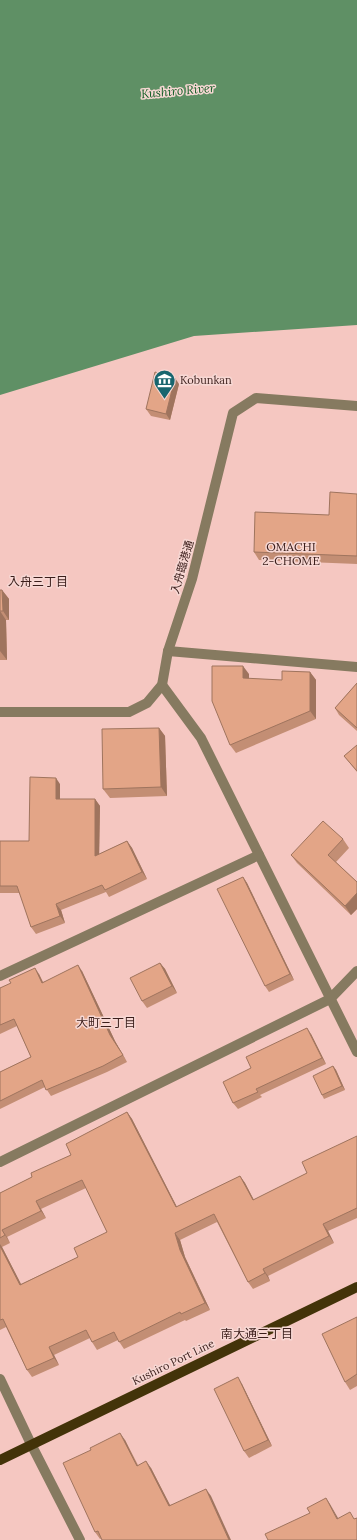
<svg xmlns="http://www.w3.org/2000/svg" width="357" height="1540" viewBox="0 0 357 1540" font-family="Lora,'Noto Sans JP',serif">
<rect width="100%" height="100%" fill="#f5c7c1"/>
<!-- water -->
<polygon fill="#5f9065" points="0,0 357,0 357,325 194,336 0,395"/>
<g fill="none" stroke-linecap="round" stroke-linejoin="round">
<!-- minor -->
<g stroke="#867a60" stroke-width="10">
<polyline points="168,651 357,667"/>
<polyline points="162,685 201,738 357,1052"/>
<polyline points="0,712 129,712 147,703 162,685 168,651 192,579 233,413 256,398 357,406"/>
<polyline points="0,976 259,855"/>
<polyline points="0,1162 330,999 357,971"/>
<polyline points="0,1379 31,1444 80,1540"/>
</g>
<!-- major -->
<polyline stroke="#433309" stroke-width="10" points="0,1460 357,1287"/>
</g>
<!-- wall -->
<g fill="#c38e74" fill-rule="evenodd">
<polygon points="179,384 170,420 151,416 146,409"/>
<polygon points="357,494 357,564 259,560 254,552 329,515"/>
<polygon points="0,590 2,590 9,599 9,620 6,620 7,660 0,660"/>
<polygon points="310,672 316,680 316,719 236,753 230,745 249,674 249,679 282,680"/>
<polygon points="357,683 357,731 339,715 335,708"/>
<polygon points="159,728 165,736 167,796 110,798 103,789"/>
<polygon points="357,745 357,772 344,756"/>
<polygon points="60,784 60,799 95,799 100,806 99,854 127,841 132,848 147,879 109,897 106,892 61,910 65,923 36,934 31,927 20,893 0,893 0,841 29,841"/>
<polygon points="343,839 349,848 336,862 357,882 357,909 351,915 297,863 291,855"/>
<polygon points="243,877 247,883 294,980 269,992 265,986"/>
<polygon points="160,963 165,969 177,993 147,1008 142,1001"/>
<polygon points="82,971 115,1041 127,1062 107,1072 51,1096 45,1087 0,1109 0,1072 31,1057 17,1026 0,1034 0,988 39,974 43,982"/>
<polygon points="311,1034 326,1064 260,1095 262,1097 238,1109 233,1103 251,1068"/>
<polygon points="333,1066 336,1070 345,1090 324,1099 322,1095"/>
<path d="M127 1112 132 1119 177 1207 240 1176 245 1183 254 1200 307 1173 357 1136V1218L328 1231 334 1243 268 1276 270 1281 253 1289 248 1282 217 1222 180 1240 185 1257 210 1310 186 1321 185 1320 124 1349 118 1340 97 1350 92 1342 90 1338 54 1355 59 1365 32 1377 27 1370 6 1327 0 1330V1193L32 1177 71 1155ZM86 1188 107 1232 78 1257 21 1284 2 1247 10 1243 7 1237 46 1218 41 1209Z"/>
<polygon points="357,1317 357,1386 350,1390 345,1382"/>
<polygon points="242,1384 272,1446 249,1458 244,1451"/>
<polygon points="125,1440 138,1465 151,1468 170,1505 211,1496 100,1539 95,1532"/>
</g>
<!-- shaded-wall -->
<g fill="#9f745e">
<polygon points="175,378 179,384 170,420 166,414"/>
<polygon points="2,590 9,599 9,620 3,611"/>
<polygon points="0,611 6,620 7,660 0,651"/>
<polygon points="243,666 249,674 249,686 243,678"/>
<polygon points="310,672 316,680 316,719 310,711"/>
<polygon points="159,728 165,736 167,796 161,787"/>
<polygon points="56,778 60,784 60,805 56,799"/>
<polygon points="95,799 100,806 99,863 95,856"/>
<polygon points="127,841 132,848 147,879 142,872"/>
<polygon points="243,877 247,883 294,980 290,974"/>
<polygon points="357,893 357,909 351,915 345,906"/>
<polygon points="56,904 61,910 65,923 60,916"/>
<polygon points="160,963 165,969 177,993 172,986"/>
<polygon points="78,965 82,971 115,1041 127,1062 110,1035"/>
<polygon points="35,968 39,974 46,989 42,983"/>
<polygon points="307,1028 311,1034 326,1064 322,1058"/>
<polygon points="333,1066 336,1070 345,1090 342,1086"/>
<polygon points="127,1112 132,1119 181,1215 176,1207"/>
<polygon points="240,1176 245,1183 258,1208 253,1200"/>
<polygon points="36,1201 41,1209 46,1218 41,1211"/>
<polygon points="323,1224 328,1231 334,1243 329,1236"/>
<polygon points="2,1230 7,1237 10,1243 5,1235"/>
<polygon points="175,1233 180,1240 185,1257 210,1310 205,1303 180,1250"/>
<polygon points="0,1244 2,1247 25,1292 20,1285 0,1246"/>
<polygon points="263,1269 268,1276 270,1281 265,1273"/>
<polygon points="49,1347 54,1355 59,1365 54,1358"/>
<polygon points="238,1377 242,1384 272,1446 268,1440"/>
<polygon points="120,1433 125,1440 141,1473 137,1466"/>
<polygon points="146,1461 151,1468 174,1513 169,1506"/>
<polygon points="206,1489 211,1496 231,1540 229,1540"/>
<polygon points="326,1498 330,1504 342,1525 337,1519"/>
</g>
<!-- building -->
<g fill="#e3a587" stroke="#9f745e">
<polygon points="155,372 175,378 166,414 146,409"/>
<polygon points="330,492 357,494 357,556 254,552 255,512 329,515"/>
<polygon points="0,590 2,590 3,611 0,611"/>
<polygon points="212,666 243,666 243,678 282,680 282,671 310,672 310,711 230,745 212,701"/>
<polygon points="357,683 357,728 335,708"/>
<polygon points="159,728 161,787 103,789 102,729"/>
<polygon points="357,745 357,771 344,756"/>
<polygon points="30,777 56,778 56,799 95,799 95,856 127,841 142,872 105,890 102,885 56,904 60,916 31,927 17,886 0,886 0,841 29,841"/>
<polygon points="323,821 343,839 328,855 357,882 357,893 345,906 291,855"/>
<polygon points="243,877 290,974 265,986 217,889"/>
<polygon points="160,963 172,986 142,1001 130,978"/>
<polygon points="78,965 110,1035 123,1055 103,1066 46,1090 42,1080 0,1101 0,1072 31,1057 14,1019 0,1025 0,988 11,983 9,980 35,968 42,983"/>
<polygon points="307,1028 322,1058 256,1089 258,1092 233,1103 223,1082 251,1068 246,1057"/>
<polygon points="333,1066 342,1086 322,1095 313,1076"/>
<polygon points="127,1112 176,1207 240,1176 253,1200 307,1173 302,1162 357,1136 357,1208 323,1224 329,1236 263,1269 265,1273 248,1282 214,1214 175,1233 180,1250 205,1303 181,1314 180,1312 119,1342 114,1332 92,1342 86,1330 49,1347 54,1358 27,1370 3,1319 0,1320 0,1246 20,1285 78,1257 74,1248 107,1232 82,1180 36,1201 41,1211 2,1230 5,1235 0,1238 0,1193 32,1177 31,1173 71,1155 66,1144"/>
<polygon points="357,1317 357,1374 345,1382 322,1334"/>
<polygon points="238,1377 268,1440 244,1451 214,1389"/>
<polygon points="120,1433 137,1466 146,1461 169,1506 206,1489 229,1540 102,1540 98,1531 95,1532 63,1463 91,1450 90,1448"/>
<polygon points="326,1498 337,1519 350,1512 354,1519 357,1518 357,1540 268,1540 265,1534 310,1513 307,1508"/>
</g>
<!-- icons -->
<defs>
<symbol id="museum-pin" viewBox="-11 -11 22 30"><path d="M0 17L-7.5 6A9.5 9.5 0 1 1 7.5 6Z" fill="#18656e" stroke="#f7d8d4"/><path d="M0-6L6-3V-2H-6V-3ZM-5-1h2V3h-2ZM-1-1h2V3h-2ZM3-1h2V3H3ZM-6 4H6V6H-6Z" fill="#fff"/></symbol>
</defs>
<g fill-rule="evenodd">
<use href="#museum-pin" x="152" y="368" width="25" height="34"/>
</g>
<g text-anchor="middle" stroke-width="3" stroke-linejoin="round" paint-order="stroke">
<!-- poi labels -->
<g font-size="11" fill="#3b1e1b" stroke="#f7d8d4" text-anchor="start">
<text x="180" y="384">Kobunkan</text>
</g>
<!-- street labels -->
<g font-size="11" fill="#3b1e1b" stroke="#f7d8d4">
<text transform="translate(182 567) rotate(-74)" y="4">入舟臨港通</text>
<text transform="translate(173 1362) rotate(-26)" y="4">Kushiro Port Line</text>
</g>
<!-- water labels -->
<g font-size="12" font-style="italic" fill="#0e5b22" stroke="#f7d8d4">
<text transform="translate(178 91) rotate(-5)" y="4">Kushiro River</text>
</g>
<!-- neighbourhood labels -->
<g font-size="12" fill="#3b1e1b" stroke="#f7d8d4">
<text x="291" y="551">OMACHI<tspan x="291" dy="14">2-CHOME</tspan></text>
<text x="38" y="586">入舟三丁目</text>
<text x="106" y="1027">大町三丁目</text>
<text x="257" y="1338">南大通三丁目</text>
</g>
</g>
</svg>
